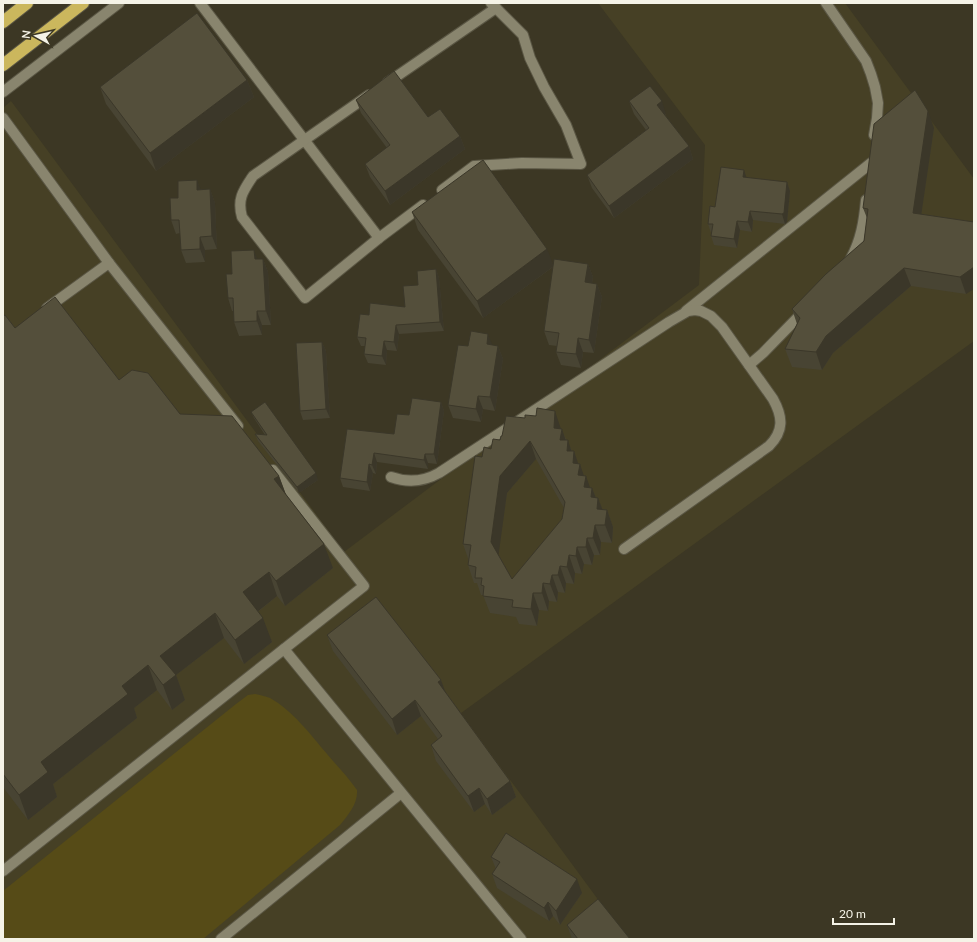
<svg xmlns="http://www.w3.org/2000/svg" width="977" height="942" viewBox="0 0 977 942" font-family="Lato,sans-serif">
<rect width="100%" height="100%" fill="#3c3724"/>
<!-- built -->
<polygon fill="#464025" points="598,3 845,3 974,179 974,341 461,713 627,939 3,939 3,108 11,101 344,552 699,285 705,145"/>
<!-- green -->
<path fill="#564b17" d="M255 694C260 695 265 696 270 698 292 710 311 735 327 754 337 766 348 777 357 790 358 804 348 815 340 825L203 939H3V891L236 704 248 695Z"/>
<g fill="none" stroke-linecap="round" stroke-linejoin="round">
<defs>
<g id="minor">
<polyline points="200,3 379,238"/>
<polyline points="826,3 866,61 871,74 875,87 878,103 877,118 874,135"/>
<polyline points="387,83 496,8"/>
<polyline points="3,92 119,3"/>
<path d="M369 95 253 176C243 191 237 199 242 217L305 298 379 238 423 205"/>
<polyline points="3,118 109,263 238,426"/>
<polyline points="442,190 474,166 522,163 581,164 566,125 544,87 530,58 523,35 491,3"/>
<path d="M850 260C861 241 864 221 866 200"/>
<polyline points="47,308 109,263"/>
<polyline points="686,311 871,163"/>
<polyline points="749,365 763,353 805,310"/>
<path d="M391 477C408 483 423 482 439 473L669 322 688 311 695 310 701 311 711 316 722 327 773 399C783 417 784 431 769 446L624 549"/>
<polyline points="284,649 521,939"/>
<polyline points="3,871 284,649 364,586 273,470"/>
<polyline points="221,939 401,793"/>
</g>
<g id="highway">
<polyline points="3,22 27,3"/>
<polyline points="3,65 83,3"/>
</g>
</defs>
<!-- minor casing -->
<use href="#minor" stroke="#5a5644" stroke-width="12"/>
<!-- highway casing -->
<use href="#highway" stroke="#5a5644" stroke-width="14"/>
<!-- minor -->
<use href="#minor" stroke="#89856e" stroke-width="10"/>
<!-- highway -->
<use href="#highway" stroke="#cbb75d" stroke-width="12"/>
</g>
<!-- wall -->
<g fill="#484433" fill-rule="evenodd">
<polygon points="247,80 254,97 156,171 106,104 100,87"/>
<polygon points="356,100 428,117 460,136 465,149 390,205 370,177 365,164 387,148 361,113"/>
<polygon points="629,101 666,114 665,115 689,146 693,159 614,218 592,188 587,175 646,130 634,114"/>
<polygon points="934,128 921,214 974,222 966,294 911,286 833,353 822,370 792,367 785,349 797,324 792,309 864,241 867,218 863,208"/>
<polygon points="747,178 787,182 790,191 787,222 785,224 753,220 752,232 740,230 737,248 714,245 711,236 711,233 708,224 715,207"/>
<polygon points="197,180 200,190 210,189 215,203 217,249 205,250 205,262 186,263 181,250 180,233 176,234 171,220 178,198"/>
<polygon points="412,212 553,265 588,264 593,277 592,283 597,284 602,297 594,353 583,352 581,368 561,365 556,352 557,346 549,345 544,331 553,267 483,318 418,230"/>
<polygon points="257,259 263,259 268,272 271,325 262,325 262,335 239,336 234,322 234,311 232,311 228,298 232,274"/>
<polygon points="436,269 439,278 444,331 399,334 397,351 387,350 386,365 368,363 364,354 365,346 361,346 357,337 369,315 405,307 418,285"/>
<polygon points="3,316 15,328 119,380 180,414 279,476 286,495 333,568 285,606 277,596 258,612 272,642 244,664 224,638 176,675 185,700 172,710 157,690 134,708 137,718 53,784 57,797 28,820 3,787"/>
<polygon points="322,342 326,351 330,418 303,420 300,411"/>
<polygon points="492,345 498,346 503,359 495,411 483,409 481,422 453,418 448,405 468,346"/>
<polygon points="441,402 444,411 437,464 428,463 428,469 377,462 376,474 373,473 370,491 343,487 340,478 394,434 409,415"/>
<polygon points="251,412 318,480 299,493 258,441 255,434 265,435 254,418"/>
<path d="M561 429 572 451H574L578 464 590 488H592L596 498H598L602 509 607 510 613 527 612 543 601 542 600 555H594L592 565 584 564 582 574 575 573 574 584 566 583 565 593 558 592 557 602 549 601 548 611 539 610 537 626 519 624 516 617 490 613 483 595H481L477 583H474L468 565 469 561 463 544 482 457 500 440 502 436ZM536 459 564 508 562 519 512 579 498 554 507 493Z"/>
<polygon points="327,635 441,680 444,690 510,781 516,797 492,815 485,804 474,812 436,761 431,745 438,739 421,716 397,735 333,651"/>
<polygon points="491,857 582,893 560,925 553,916 549,921 497,888 492,874 496,869"/>
<polygon points="567,925 630,939 572,939"/>
</g>
<!-- shaded-wall -->
<g fill="#3b3729">
<polygon points="247,80 254,97 156,171 150,153"/>
<polygon points="662,101 666,114 662,117 657,105"/>
<polygon points="928,111 934,128 919,230 913,213"/>
<polygon points="460,136 465,149 390,205 385,191"/>
<polygon points="689,146 693,159 614,218 609,206"/>
<polygon points="744,170 747,179 743,177"/>
<polygon points="197,180 202,193 197,190"/>
<polygon points="787,182 790,191 787,222 785,224 782,214"/>
<polygon points="210,189 215,203 217,249 212,236"/>
<polygon points="750,211 753,220 752,232 748,222"/>
<polygon points="737,221 740,230 737,248 734,239"/>
<polygon points="200,237 205,250 205,262 200,249"/>
<polygon points="547,249 554,266 483,318 477,301"/>
<polygon points="254,250 259,263 255,259"/>
<polygon points="263,259 268,272 271,325 266,311"/>
<polygon points="588,264 593,277 590,296 585,282"/>
<polygon points="974,267 974,289 966,294 960,277"/>
<polygon points="904,268 911,286 833,353 822,370 816,352 826,336"/>
<polygon points="436,269 439,278 444,331 440,322"/>
<polygon points="597,284 602,297 594,353 589,340"/>
<polygon points="257,311 262,325 262,335 257,321"/>
<polygon points="396,325 399,334 397,351 394,342"/>
<polygon points="488,334 493,347 487,344"/>
<polygon points="578,338 583,352 581,368 576,354"/>
<polygon points="384,341 387,350 386,365 382,356"/>
<polygon points="322,342 326,351 330,418 326,409"/>
<polygon points="498,346 503,359 495,411 490,397"/>
<polygon points="478,396 483,409 481,422 476,409"/>
<polygon points="441,402 444,411 437,464 434,454"/>
<polygon points="555,411 561,429 560,446 554,428"/>
<polygon points="562,429 567,444 568,440 573,456 574,451 579,466 580,464 585,479 586,476 592,493 592,488 598,503 598,498 605,516 590,504 560,440"/>
<polygon points="530,441 536,459 507,493 498,559 491,542 500,476"/>
<polygon points="374,453 377,462 376,474 372,465"/>
<polygon points="425,454 428,463 428,469 424,460"/>
<polygon points="369,464 373,473 370,491 367,482"/>
<polygon points="316,473 318,480 299,493 297,487"/>
<polygon points="279,476 288,500 274,479"/>
<polygon points="607,510 613,527 612,543 605,525"/>
<polygon points="595,525 601,542 600,555 593,538"/>
<polygon points="587,538 594,555 592,565 586,547"/>
<polygon points="324,544 333,568 285,606 276,581"/>
<polygon points="577,547 584,564 582,574 576,556"/>
<polygon points="569,555 575,573 574,584 567,567"/>
<polygon points="560,566 566,583 565,593 558,575"/>
<polygon points="269,572 277,596 252,616 243,592"/>
<polygon points="552,575 558,592 557,602 550,584"/>
<polygon points="543,583 549,601 548,611 542,593"/>
<polygon points="533,593 539,610 537,626 531,609"/>
<polygon points="215,613 224,638 176,675 185,700 172,710 163,685 160,656"/>
<polygon points="263,618 272,642 244,664 235,640"/>
<polygon points="148,665 157,690 134,708 137,718 53,784 57,797 28,820 19,795 41,762 122,686"/>
<polygon points="441,680 447,696 438,682"/>
<polygon points="415,700 421,716 397,735 392,719"/>
<polygon points="510,781 516,797 492,815 487,799"/>
<polygon points="479,788 485,804 474,812 468,796"/>
<polygon points="577,879 582,893 560,925 556,911"/>
<polygon points="548,902 553,916 549,921 544,908"/>
</g>
<!-- building -->
<g fill="#544f3b" stroke="#3b3729" fill-rule="evenodd">
<polygon points="197,13 247,80 150,153 100,87"/>
<polygon points="394,71 428,117 440,109 460,136 385,191 365,164 390,145 356,100"/>
<polygon points="650,86 662,101 657,105 689,146 609,206 587,175 649,128 629,101"/>
<polygon points="915,90 928,111 913,213 974,222 974,267 960,277 904,268 826,336 816,352 785,349 800,318 792,309 826,274 864,241 868,209 863,208 874,124"/>
<polygon points="483,160 547,249 477,301 412,212"/>
<polygon points="721,167 744,170 743,177 787,182 784,213 782,214 750,211 748,222 737,221 734,239 711,236 713,224 708,224 710,206 715,207"/>
<polygon points="197,180 197,190 210,189 212,236 200,237 200,249 181,250 179,220 171,220 170,198 178,198 178,181"/>
<polygon points="254,250 255,259 263,259 266,311 257,311 257,321 234,322 233,298 228,298 226,274 232,274 231,251"/>
<polygon points="554,259 588,264 585,282 597,284 589,340 578,338 576,354 556,352 559,333 544,331"/>
<polygon points="436,269 440,322 396,325 394,342 384,341 382,356 364,354 366,338 357,337 360,314 369,315 370,303 405,307 403,286 418,285 417,271"/>
<polygon points="55,297 119,380 132,370 148,373 180,414 232,416 279,476 274,479 324,544 276,581 269,572 243,592 263,618 235,640 215,613 160,656 176,675 163,685 148,665 122,686 128,694 41,762 48,772 19,795 3,774 3,316 5,315 15,328"/>
<polygon points="471,331 488,334 487,344 498,346 490,397 478,396 476,409 448,405 458,345 468,346"/>
<polygon points="322,342 326,409 300,411 296,343"/>
<polygon points="412,398 441,402 434,454 425,454 424,460 374,453 372,465 369,464 367,482 340,478 347,429 394,434 397,414 409,415"/>
<polygon points="265,402 316,473 297,487 255,434 267,435 251,412"/>
<path d="M537 408 555 411 554 428 562 429 560 440H568L567 451H574L573 463 580 464 578 475 586 476 584 487 592 488 591 497 598 498 597 509 607 510 605 525H595L593 538H587L586 547H577L576 556 569 555 567 567 560 566 558 575H552L550 584 543 583 542 593H533L531 609 512 607 513 600 483 596 484 586 481 585 482 578H475L476 567 468 565 471 545 463 544 475 456 482 457 484 447 491 449 493 439 500 440 501 436H502L506 416 525 418V415L536 416ZM530 441 565 502 562 519 512 579 491 542 500 476Z"/>
<polygon points="376,597 441,680 438,682 510,781 487,799 479,788 468,796 431,745 442,736 415,700 392,719 327,635"/>
<polygon points="506,833 577,879 556,911 548,902 544,908 492,874 500,862 491,857"/>
<polygon points="598,899 630,939 578,939 567,925"/>
</g>
<!-- border -->
<rect width="977" height="942" fill="none" stroke="#f5f3e7" stroke-width="8"/>
<!-- north arrow -->
<g transform="translate(36 36) rotate(278)" stroke="#3c3724" stroke-width="3" paint-order="stroke">
<path d="M0-3L7 15L0 10L-7 15Z" fill="#f5f3e7"/>
<text y="-6" font-size="11" font-weight="bold" text-anchor="middle" fill="#f5f3e7">N</text>
</g>
<!-- scale -->
<path d="M833 918v6h61v-6" fill="none" stroke="#f5f3e7" stroke-width="2"/>
<text x="839" y="918" font-size="12" fill="#f5f3e7" stroke="#3c3724" stroke-width="3" paint-order="stroke">20 m</text>
</svg>
